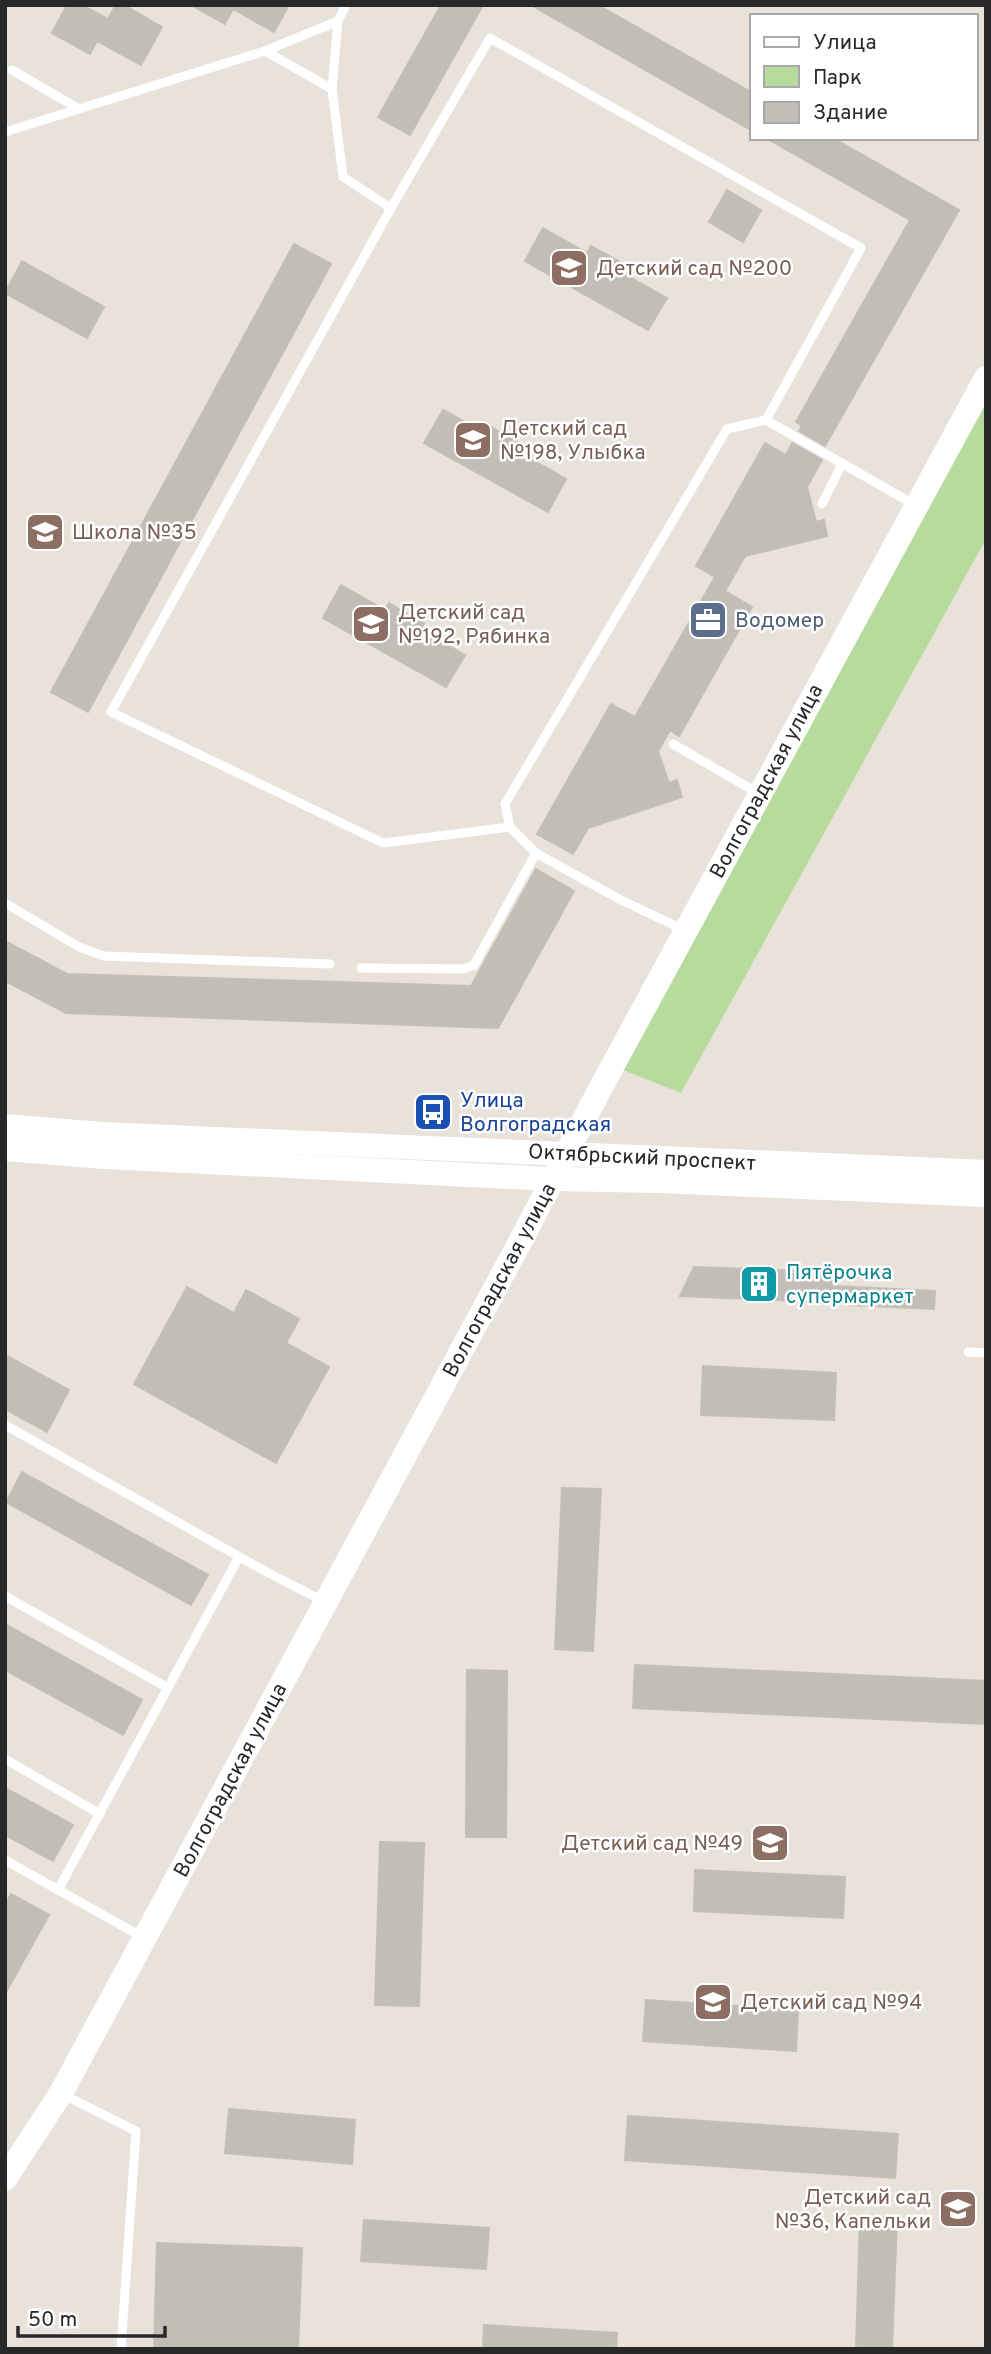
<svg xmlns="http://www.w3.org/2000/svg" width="991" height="2354" viewBox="0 0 991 2354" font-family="Overpass,sans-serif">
<rect width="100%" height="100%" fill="#e9e2db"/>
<!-- green -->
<polygon fill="#b6db9c" points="986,392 986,539 681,1093 623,1070"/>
<!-- building -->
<g fill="#c2bdb7" stroke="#c4beb5" stroke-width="2">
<polygon points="67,5 82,5 108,19 116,5 124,5 162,27 141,65 97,41 90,54 52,33"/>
<polygon points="191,5 289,5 274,32 233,9 225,24"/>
<polygon points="441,5 483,5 410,135 378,117"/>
<polygon points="531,5 598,5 751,92 751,130"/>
<polygon points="766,138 833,138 959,210 825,446 799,431 802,426 796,422 910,220"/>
<polygon points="727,190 761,210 743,242 709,222"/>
<polygon points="543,228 587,253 591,246 626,265 622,273 667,298 648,330 525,261"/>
<polygon points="294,244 331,264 88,712 51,692"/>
<polygon points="22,261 104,307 87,338 5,293"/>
<polygon points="443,410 487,434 491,427 526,447 522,454 566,479 548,512 424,443"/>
<polygon points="765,443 786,455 792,443 822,460 807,487 816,522 824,520 827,536 745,556 725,591 752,607 679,736 670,730 658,751 669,783 677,780 682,797 588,828 573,854 537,834 611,704 635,717 715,577 696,566"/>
<polygon points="341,585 385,610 389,603 424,623 420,630 465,655 446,687 323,618"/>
<polygon points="536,869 574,891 498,1028 66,1013 5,981 5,941 67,974 471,986"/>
<polygon points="694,1267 834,1272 833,1286 935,1291 934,1309 849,1305 849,1303 680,1296"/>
<polygon points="187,1287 234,1313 246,1290 299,1319 286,1343 329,1367 276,1463 134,1384"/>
<polygon points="5,1355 69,1390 47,1432 5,1409"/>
<polygon points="703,1366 836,1373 834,1420 701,1415"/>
<polygon points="22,1472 208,1575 191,1605 6,1502"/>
<polygon points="562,1488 601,1489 593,1651 555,1649"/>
<polygon points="5,1624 142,1700 123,1735 5,1670"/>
<polygon points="635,1665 986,1681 986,1724 633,1708"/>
<polygon points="467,1670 507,1671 506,1837 466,1837"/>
<polygon points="5,1788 73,1825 53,1861 5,1835"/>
<polygon points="380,1842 424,1843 419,2006 375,2005"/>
<polygon points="695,1870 845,1877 843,1918 694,1911"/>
<polygon points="11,1894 49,1915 5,1994 5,1905"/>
<polygon points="646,2000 798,2010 796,2051 643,2041"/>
<polygon points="229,2109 355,2120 352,2164 225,2153"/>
<polygon points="628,2116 898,2134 895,2178 625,2160"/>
<polygon points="860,2217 897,2218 892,2349 856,2349"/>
<polygon points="364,2220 489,2228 486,2269 361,2261"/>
<polygon points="157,2243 302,2248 298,2349 154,2349"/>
<polygon points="484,2325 617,2333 616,2349 483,2349"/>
</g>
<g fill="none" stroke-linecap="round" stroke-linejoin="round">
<!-- service -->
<g stroke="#fff" stroke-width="9">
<polyline points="265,51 338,21 346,5"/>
<polyline points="12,70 79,109"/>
<polyline points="332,89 338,21"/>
<polyline points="5,132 265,51 332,89 343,177 391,208"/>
<polyline points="766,420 727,429 505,804 510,827 383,843 111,712 391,208 490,38 861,248 766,420 915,505"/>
<polyline points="822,504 842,464"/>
<polyline points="673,744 758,793"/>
<polyline points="510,827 536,853"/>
<polyline points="5,903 79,947 104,956 330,964"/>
<polyline points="361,968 463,969 474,965 536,853 619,899 684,930"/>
<polyline points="968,1352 986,1353"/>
<polyline points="5,1425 261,1569 325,1602"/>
<polyline points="5,1596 168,1688"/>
<polyline points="5,1759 100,1814"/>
<polyline points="5,1860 144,1938"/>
<polyline points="58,1890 239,1557"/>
<polyline points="64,2095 136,2131 121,2349"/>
</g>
<!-- secondary -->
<g stroke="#fff" stroke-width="24">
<polyline points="5,1126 101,1134 986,1172"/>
<polyline points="5,1149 105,1157 552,1179 662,1181 986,1195"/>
<polyline points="5,2179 61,2093 520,1242 600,1089 986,378"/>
</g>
</g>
<!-- icons -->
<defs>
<symbol id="school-square" viewBox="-11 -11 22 22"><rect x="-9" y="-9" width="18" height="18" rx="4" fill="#8d6e63" stroke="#fff"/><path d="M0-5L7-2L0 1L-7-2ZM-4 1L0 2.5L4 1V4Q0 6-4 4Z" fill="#fff"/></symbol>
<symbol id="office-square" viewBox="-11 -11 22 22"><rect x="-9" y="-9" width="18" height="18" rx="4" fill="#5c6f8a" stroke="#fff"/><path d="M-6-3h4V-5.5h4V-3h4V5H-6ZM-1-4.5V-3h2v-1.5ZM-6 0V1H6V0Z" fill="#fff"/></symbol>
<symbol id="bus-square" viewBox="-11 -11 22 22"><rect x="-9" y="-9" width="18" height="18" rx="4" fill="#1a4fb4" stroke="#fff"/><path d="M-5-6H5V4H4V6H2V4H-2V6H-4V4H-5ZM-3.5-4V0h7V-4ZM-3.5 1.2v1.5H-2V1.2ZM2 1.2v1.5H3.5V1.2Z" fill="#fff"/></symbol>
<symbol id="building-square" viewBox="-11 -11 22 22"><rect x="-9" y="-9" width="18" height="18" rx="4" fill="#0f9aa8" stroke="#fff"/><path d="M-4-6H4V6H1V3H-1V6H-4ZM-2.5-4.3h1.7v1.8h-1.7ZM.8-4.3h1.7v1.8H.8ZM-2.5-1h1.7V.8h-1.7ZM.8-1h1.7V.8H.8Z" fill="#fff"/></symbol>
</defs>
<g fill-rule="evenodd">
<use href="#school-square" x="547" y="246" width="44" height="44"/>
<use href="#school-square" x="451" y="418" width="44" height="44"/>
<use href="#school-square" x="23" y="510" width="44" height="44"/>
<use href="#office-square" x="686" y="598" width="44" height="44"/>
<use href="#school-square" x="349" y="602" width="44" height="44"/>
<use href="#bus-square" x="411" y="1090" width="44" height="44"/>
<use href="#building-square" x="737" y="1262" width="44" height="44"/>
<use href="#school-square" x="748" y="1821" width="44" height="44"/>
<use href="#school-square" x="691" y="1980" width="44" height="44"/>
<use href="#school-square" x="936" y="2187" width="44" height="44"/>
</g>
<g text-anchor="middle" stroke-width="5" stroke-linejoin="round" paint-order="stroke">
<!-- education labels -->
<g font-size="21" fill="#785e54" stroke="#fff" text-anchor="start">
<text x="596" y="275">Детский сад №200</text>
<text x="500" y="435">Детский сад<tspan x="500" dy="24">№198, Улыбка</tspan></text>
<text x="72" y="539">Школа №35</text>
<text x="398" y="619">Детский сад<tspan x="398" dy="24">№192, Рябинка</tspan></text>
<text x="743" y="1850" text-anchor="end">Детский сад №49</text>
<text x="740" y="2009">Детский сад №94</text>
<text x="931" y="2204" text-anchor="end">Детский сад<tspan x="931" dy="24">№36, Капельки</tspan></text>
</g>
<!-- service labels -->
<g font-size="21" fill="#4e5e75" stroke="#fff" text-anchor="start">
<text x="735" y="627">Водомер</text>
</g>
<!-- street labels -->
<g font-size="21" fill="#282828" stroke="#fff">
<text transform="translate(766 781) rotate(-62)" y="7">Волгоградская улица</text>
<text transform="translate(642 1157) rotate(3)" y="7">Октябрьский проспект</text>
<text transform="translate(499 1280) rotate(-62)" y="7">Волгоградская улица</text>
<text transform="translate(230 1780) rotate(-62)" y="7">Волгоградская улица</text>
</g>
<!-- transit labels -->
<g font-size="21" fill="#164399" stroke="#fff" text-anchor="start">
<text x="460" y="1107">Улица<tspan x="460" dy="24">Волгоградская</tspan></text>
</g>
<!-- culture labels -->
<g font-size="21" fill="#0d838f" stroke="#fff" text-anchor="start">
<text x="786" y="1279">Пятёрочка<tspan x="786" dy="24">супермаркет</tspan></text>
</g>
</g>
<!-- border -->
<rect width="991" height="2354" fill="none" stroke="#282828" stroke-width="14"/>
<!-- legend -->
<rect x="750" y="14" width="228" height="126" fill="#ffffff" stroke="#a9a9a9" stroke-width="2"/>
<rect x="764" y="37" width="35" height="10" fill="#ffffff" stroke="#a9a9a9" stroke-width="2"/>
<text x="813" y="49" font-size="21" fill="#282828">Улица</text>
<rect x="764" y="66" width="35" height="21" fill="#b6db9c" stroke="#a9a9a9" stroke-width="2"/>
<text x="813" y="84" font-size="21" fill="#282828">Парк</text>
<rect x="764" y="102" width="35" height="21" fill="#c2bdb7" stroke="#a9a9a9" stroke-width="2"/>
<text x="813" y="119" font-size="21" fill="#282828">Здание</text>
<!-- scale -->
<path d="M18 2326v10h147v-10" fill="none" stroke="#282828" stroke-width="3.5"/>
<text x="28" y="2326" font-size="21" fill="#282828" stroke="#ffffff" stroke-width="5" paint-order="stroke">50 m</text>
</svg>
